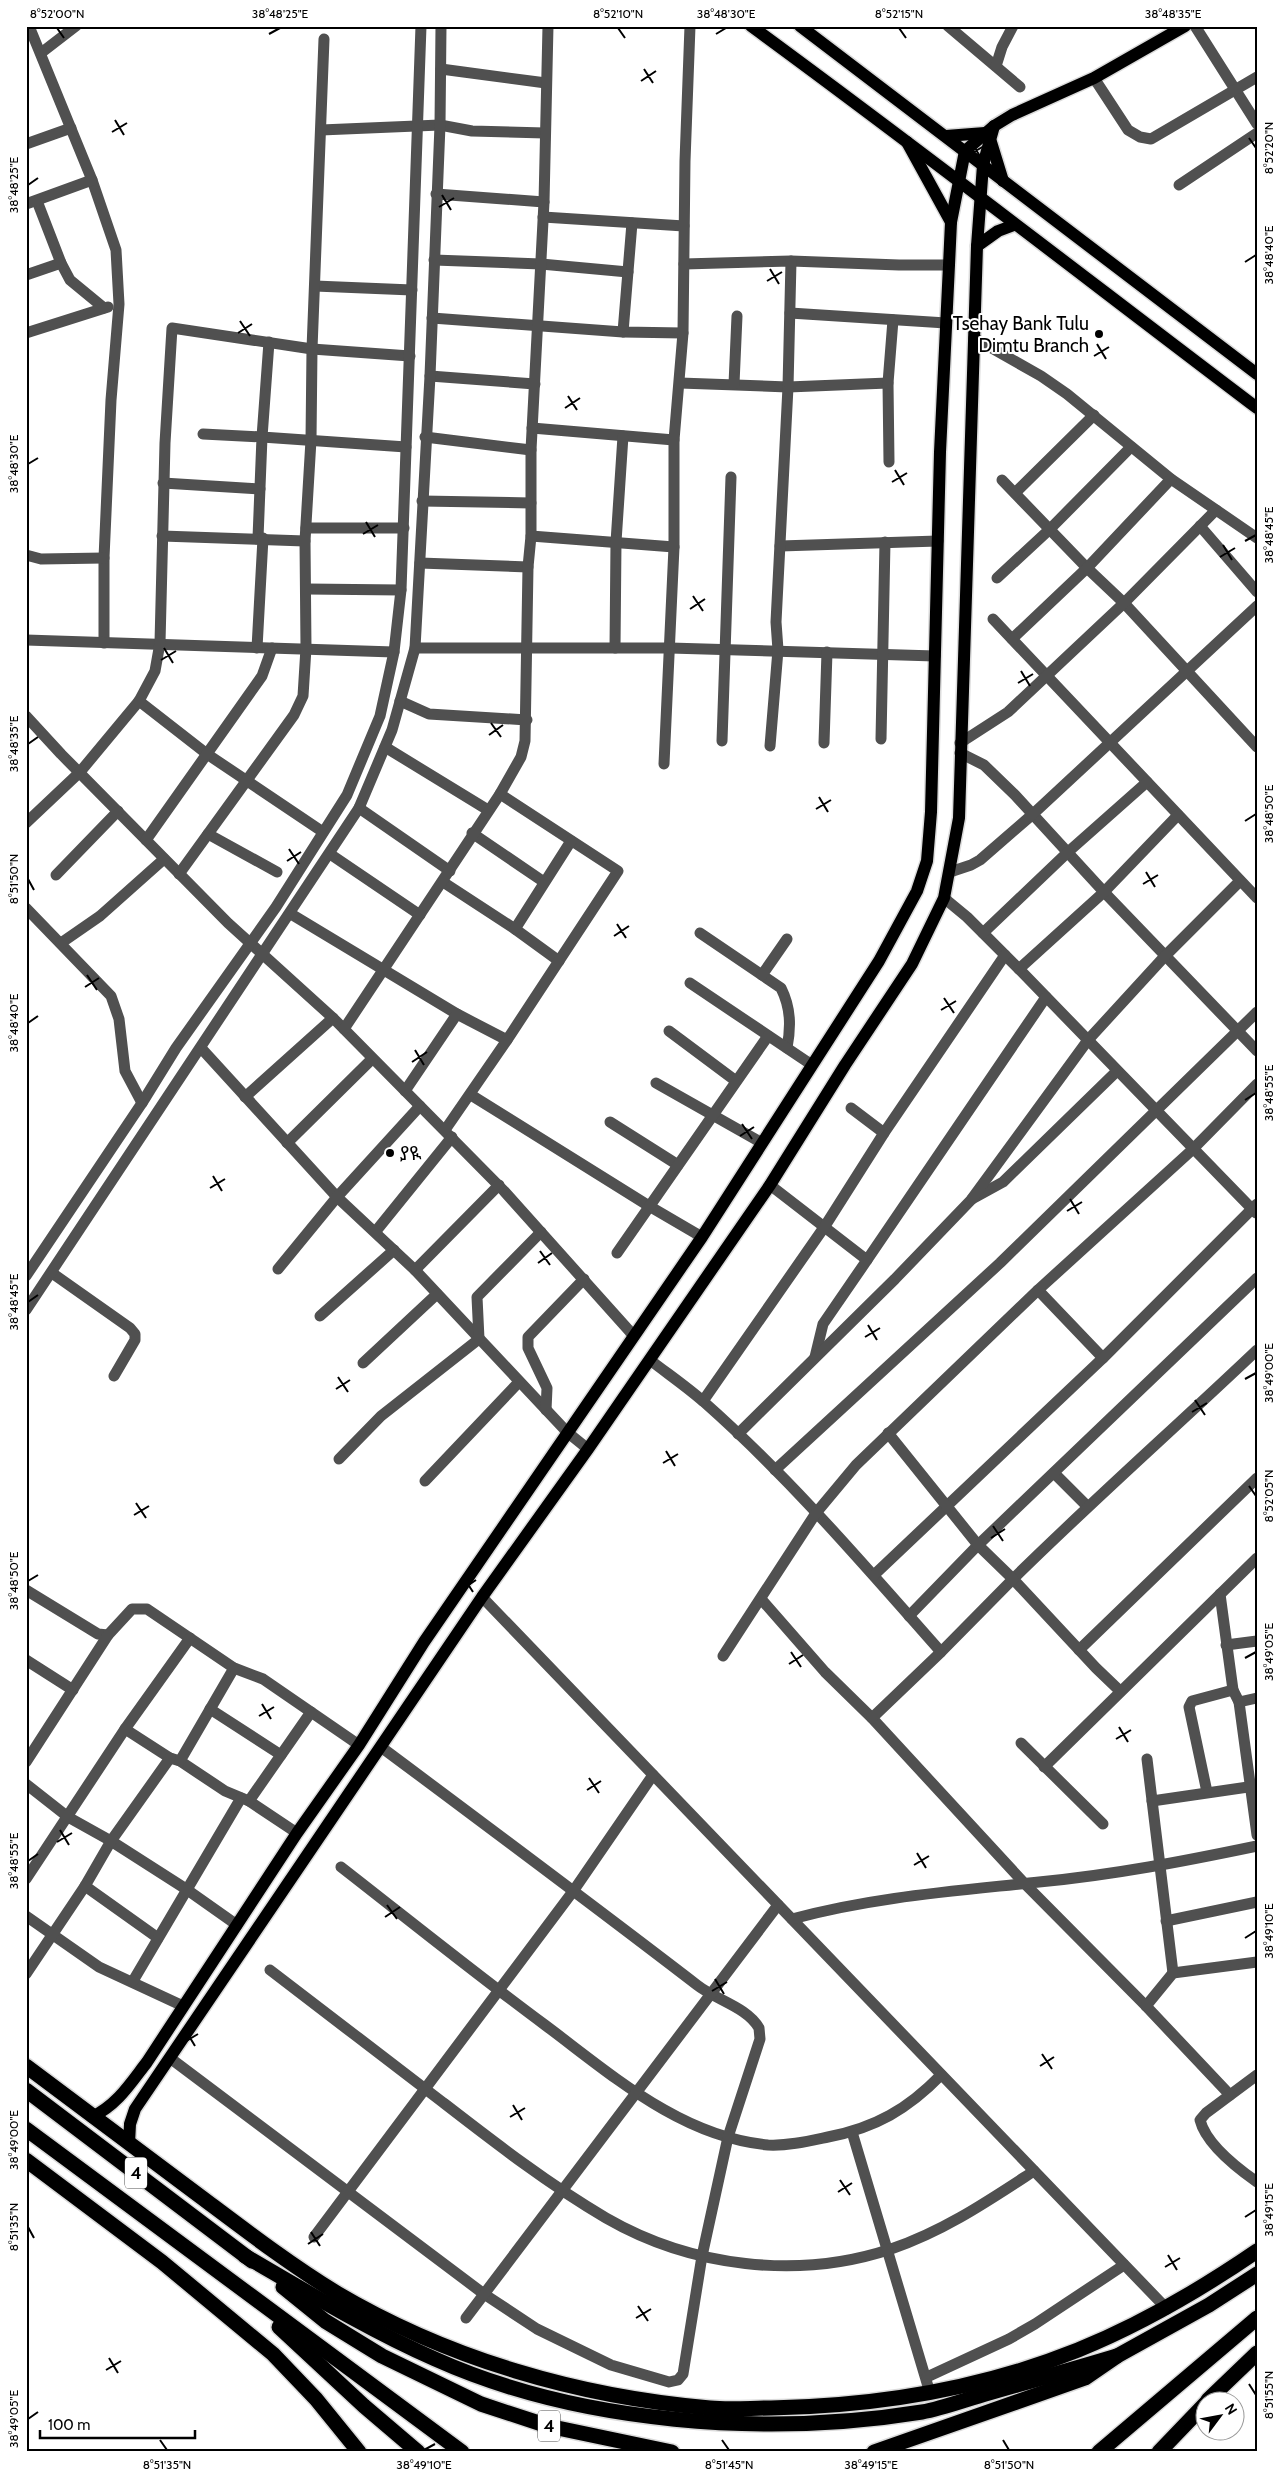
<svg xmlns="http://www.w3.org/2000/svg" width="1283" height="2478" viewBox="0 0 1283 2478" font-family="Cabin,'Noto Sans Ethiopic',sans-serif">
<rect width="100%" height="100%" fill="#fff"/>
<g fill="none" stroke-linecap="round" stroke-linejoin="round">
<defs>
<g id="major">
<path d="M751 26C922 151 1088 280 1257 408"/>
<polyline points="800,26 1257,374"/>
<polyline points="946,136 985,133"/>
<polyline points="907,142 951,222"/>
<polyline points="991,142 1003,181"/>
<polyline points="977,246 998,231 1014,225"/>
<path d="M92 2117C118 2104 130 2084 147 2062L297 1833 359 1745 424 1642 702 1237 879 961 917 891 927 861 931 812 940 452 949 265 951 222 965 151 994 126 1012 115 1094 78 1185 26"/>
<polyline points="129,2144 130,2124 135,2109 482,1597 588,1449 770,1185 845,1065 912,964 944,898 959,818 977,246 983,165 994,126"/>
</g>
<g id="highway">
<path d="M26 2066C85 2110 143 2154 201 2197 245 2230 288 2263 335 2292 448 2359 579 2397 710 2408 730 2410 751 2408 771 2408 875 2406 981 2389 1078 2350 1142 2324 1200 2290 1257 2251"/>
<polyline points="26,2090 252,2261"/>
<polyline points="26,2129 462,2452"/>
<polyline points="26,2160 162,2262 273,2354 316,2399 359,2452"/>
<path d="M245 2256C307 2292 369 2330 435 2359 580 2424 767 2437 922 2412 944 2408 967 2399 989 2393 1031 2381 1074 2369 1117 2356"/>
<polyline points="283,2287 325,2321 382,2356 481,2404 548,2426 672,2452"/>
<polyline points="279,2327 364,2406 418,2452"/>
<polyline points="1208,2400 1257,2353"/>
<polyline points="874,2452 1085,2378 1117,2356 1209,2305 1257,2274"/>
<polyline points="1099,2452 1257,2318"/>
<polyline points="1159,2452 1206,2403"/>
</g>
</defs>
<!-- major casing -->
<use href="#major" stroke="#dbdbdb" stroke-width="15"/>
<!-- highway casing -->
<use href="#highway" stroke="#dbdbdb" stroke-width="18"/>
<!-- minor -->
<g stroke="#505050" stroke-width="11">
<polyline points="29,26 92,180 116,250 119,304 111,400 104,558 104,643"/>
<polyline points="948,26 1020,87"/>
<polyline points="1195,26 1257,124"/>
<polyline points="41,53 76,26"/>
<polyline points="996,66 1002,47 1013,26"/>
<polyline points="441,69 546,83"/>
<polyline points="1094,78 1128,130 1140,137 1151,139 1257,77"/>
<polyline points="321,130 440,125 472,131 545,133"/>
<polyline points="26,144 71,128"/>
<polyline points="1179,185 1257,133"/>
<polyline points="436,194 544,202"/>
<polyline points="37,201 61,263 70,280 104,308"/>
<polyline points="26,204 92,180"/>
<polyline points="543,217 684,226"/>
<polyline points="434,260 541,264 628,272"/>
<polyline points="684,264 791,261 899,265 949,265"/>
<polyline points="26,275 61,263"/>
<polyline points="315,286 412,290"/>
<polyline points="790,313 946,323"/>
<polyline points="432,318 623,332 683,333"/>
<polyline points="623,332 632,223"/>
<polyline points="26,333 108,307"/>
<polyline points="974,338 1041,376 1067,394 1171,479 1257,538"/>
<polyline points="269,342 262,437 406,447"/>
<polyline points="430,376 535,384"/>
<polyline points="680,383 788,387 888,383"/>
<polyline points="734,384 737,316"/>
<polyline points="532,428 674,440"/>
<polyline points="203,434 262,437 258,538"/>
<polyline points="425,437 531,450"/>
<polyline points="889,462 888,383 893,320"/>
<polyline points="1002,480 1087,568 1124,603 1257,747"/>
<polyline points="163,483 260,489"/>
<polyline points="1015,493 1094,415"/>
<polyline points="422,501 531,503"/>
<polyline points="1200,526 1257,592"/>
<polyline points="306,528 404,528"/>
<polyline points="162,536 305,541"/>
<polyline points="531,536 674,547"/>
<polyline points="780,546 938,541"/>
<polyline points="26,555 41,559 104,558"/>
<polyline points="420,563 528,567"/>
<polyline points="997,578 1050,529 1131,447"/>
<polyline points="307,589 401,590"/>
<polyline points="993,619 1257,898"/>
<polyline points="1012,639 1087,568 1171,479"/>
<polyline points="26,640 394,652"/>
<polyline points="257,648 263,538"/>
<polyline points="415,648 670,648 935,656"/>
<polyline points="615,648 616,542 623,436"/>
<polyline points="139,701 207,754 323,832"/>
<polyline points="400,701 429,714 527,720"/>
<polyline points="26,716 61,754 228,923 333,1018 504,1191 633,1335"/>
<polyline points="881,739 885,542"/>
<polyline points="722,741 731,477"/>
<polyline points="824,743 827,652"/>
<polyline points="960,743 1008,712 1124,603 1216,510"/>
<polyline points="770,746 778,650 776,622 788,387 791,261"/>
<polyline points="385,747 488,810"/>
<polyline points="960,753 984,765 1015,795 1104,892 1257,1051"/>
<polyline points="664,764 674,547 674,440 683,333 685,161 690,26"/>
<polyline points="359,808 450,871"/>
<polyline points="26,823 80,772 139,701 155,671 160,643 165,443 172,328 312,349 410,356"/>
<polyline points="472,833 544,882"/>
<polyline points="208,834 277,872"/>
<polyline points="146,840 262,676 272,648"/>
<polyline points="330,854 420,915"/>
<polyline points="950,872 971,865 980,860 1033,814 1257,606"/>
<polyline points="179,874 294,715 303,696 306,648 305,541 311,440 312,349 324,39"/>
<polyline points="56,875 118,811"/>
<polyline points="443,882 515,929 559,961"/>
<polyline points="944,898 967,917 1019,969 1256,1213"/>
<polyline points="26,908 111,996 119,1019 125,1071 142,1103"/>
<polyline points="291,914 457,1014 507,1040 618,871 500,794"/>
<polyline points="515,929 571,841"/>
<path d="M700 933 781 988C791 1008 791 1027 787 1048"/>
<polyline points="983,933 1068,852 1147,782"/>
<polyline points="61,943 100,916 164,859"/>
<polyline points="1019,969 1104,892 1178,815"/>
<polyline points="762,975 787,939"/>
<polyline points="690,983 812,1065"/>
<polyline points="344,1029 500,794 521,757 525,741 528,567 531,536 531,450 544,202 548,26"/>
<polyline points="669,1031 736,1081"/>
<polyline points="201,1048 337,1197 415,1270 567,1432 588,1449"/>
<polyline points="656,1083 762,1143"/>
<polyline points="405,1091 457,1014"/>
<polyline points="471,1095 649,1206 702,1237"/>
<polyline points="245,1097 333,1018"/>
<polyline points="851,1108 884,1133"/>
<polyline points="610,1122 678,1165"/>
<polyline points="445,1130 507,1040"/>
<polyline points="287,1143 372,1059"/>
<polyline points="770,1185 867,1260 1046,997"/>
<polyline points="972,1199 1003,1182 1117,1071"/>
<polyline points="376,1231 452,1137"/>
<polyline points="617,1253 768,1036"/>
<polyline points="278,1269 337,1197 420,1106"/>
<polyline points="415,1270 499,1185"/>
<polyline points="52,1273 130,1328 135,1334 135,1340 114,1376"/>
<polyline points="26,1276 142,1103 176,1048 276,907 347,795 380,716 394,652 401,590 421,26"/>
<polyline points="1038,1290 1103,1358"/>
<polyline points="26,1310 359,808 392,730 415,648 430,376 440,125 441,26"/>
<polyline points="320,1316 394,1250"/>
<polyline points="815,1357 823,1324 867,1260"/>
<path d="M650 1360C668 1374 687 1387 704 1402 790 1478 865 1566 941 1652"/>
<polyline points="363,1363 437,1294"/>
<polyline points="703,1401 825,1226 884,1133 1005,955"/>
<polyline points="546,1410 547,1388 528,1348 528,1337 584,1279"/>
<polyline points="738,1434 895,1279 971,1200 1088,1040 1165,956 1240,881"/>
<polyline points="339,1459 381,1416 479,1339 477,1297 541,1232"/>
<polyline points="775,1470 1000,1263 1257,1012"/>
<polyline points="1054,1473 1087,1506"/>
<polyline points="425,1481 519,1382"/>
<polyline points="874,1575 1103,1358 1257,1204"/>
<polyline points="26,1590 98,1634 108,1635"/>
<polyline points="1220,1594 1233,1690 1239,1702 1257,1835"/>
<polyline points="482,1597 1167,2309"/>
<polyline points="762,1600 825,1672 872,1718 1024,1883 1146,2006 1230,2095"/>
<polyline points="909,1616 978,1545 1257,1278"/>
<polyline points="1226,1645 1257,1641"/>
<polyline points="1079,1650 1257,1478"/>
<polyline points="723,1656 816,1513 856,1465 1038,1290 1192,1150 1257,1084"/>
<polyline points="26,1660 73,1690"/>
<path d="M1120 1691 1096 1668 1013 1579C1092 1501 1176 1427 1257 1350"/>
<polyline points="1239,1702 1257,1698"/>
<polyline points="210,1709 281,1755"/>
<polyline points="872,1718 941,1652 1013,1579 978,1545 888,1433"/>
<polyline points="125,1729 170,1758 180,1761 225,1791 249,1801 297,1833"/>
<polyline points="1021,1743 1103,1824"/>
<polyline points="1147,1759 1173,1973"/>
<polyline points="180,1761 234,1668"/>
<polyline points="26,1762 108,1635 132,1609 147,1609 234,1668 263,1679 359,1745"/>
<polyline points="1044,1767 1257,1558"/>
<polyline points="26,1784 68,1817 111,1841 186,1889 237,1925"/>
<polyline points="1207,1792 1189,1707 1192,1701 1233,1690"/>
<polyline points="249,1801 311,1712"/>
<polyline points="1152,1801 1255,1786"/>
<path d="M341 1867C409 1920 476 1974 545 2025 612 2075 681 2137 768 2145 788 2146 809 2141 828 2137 875 2128 908 2109 941 2075"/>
<polyline points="26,1879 125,1729 190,1638"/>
<polyline points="85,1886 158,1938"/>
<polyline points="26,1916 99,1967 183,2006"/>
<path d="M792 1919C872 1897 956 1891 1039 1882 1113 1875 1185 1861 1257 1846"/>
<polyline points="1166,1921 1257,1902"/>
<path d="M270 1970C327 2014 384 2057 441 2101 494 2142 548 2184 606 2218 691 2267 798 2280 891 2249 944 2231 988 2201 1034 2171"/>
<polyline points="26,1974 85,1886 111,1841 170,1758"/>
<polyline points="133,1981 241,1798"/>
<polyline points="1146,2006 1173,1973 1257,1962"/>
<path d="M170 2058 484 2294 537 2329 611 2365 669 2382 678 2380 683 2374 702 2256 728 2137 760 2039 759 2028C747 2007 716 2000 697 1985 593 1905 487 1826 381 1747"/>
<path d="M1257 2075 1206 2113 1200 2120C1206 2144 1237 2168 1257 2182"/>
<polyline points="852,2132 930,2393"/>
<polyline points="314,2237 574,1890 653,1775"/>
<polyline points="466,2318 778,1905"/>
<polyline points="927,2377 1009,2339 1035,2324 1124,2265"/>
</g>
<!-- major -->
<use href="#major" stroke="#000" stroke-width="12"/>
<!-- highway -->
<use href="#highway" stroke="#000" stroke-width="15"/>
</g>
<!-- ticks -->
<path fill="none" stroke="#000" stroke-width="2" d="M57 28 64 38M618 28 625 38M899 28 906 38M269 34 280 28M716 34 726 28M1163 34 1173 28M644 69 653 83M641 81 656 71M115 120 124 135M112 132 127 123M1249 138 1256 148M972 143 981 158M969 155 984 146M28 185 38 178M442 195 451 210M439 207 454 198M1245 262 1256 255M770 269 779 284M767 281 782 272M240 321 250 336M238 333 252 324M1097 344 1106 359M1094 356 1109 347M568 396 577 410M565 408 580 398M28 464 38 458M895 470 904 485M892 482 907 473M366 522 375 537M363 534 378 525M1245 541 1256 535M1223 545 1232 560M1220 557 1235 548M693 596 703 611M690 609 705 599M164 648 173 663M161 660 176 651M1021 671 1030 686M1018 683 1033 674M491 723 501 737M489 735 503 725M28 744 38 737M819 797 828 812M816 809 831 800M1245 821 1256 814M289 849 299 864M287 861 301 852M1146 872 1155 887M28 879 34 890M1143 884 1158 875M617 924 626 938M614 936 629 926M87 975 97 990M85 987 99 978M944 998 954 1013M941 1010 956 1001M28 1023 38 1016M415 1050 424 1065M412 1062 427 1052M1245 1100 1256 1093M742 1124 752 1139M740 1136 754 1127M213 1176 222 1191M210 1188 225 1179M1070 1199 1079 1214M1067 1211 1082 1202M540 1251 550 1265M538 1263 552 1253M28 1302 38 1295M868 1325 877 1340M865 1337 880 1328M338 1377 348 1392M1245 1379 1256 1373M336 1389 350 1380M1195 1400 1205 1415M1192 1412 1207 1403M666 1451 675 1466M663 1463 678 1454M1249 1486 1256 1496M136 1503 146 1518M134 1515 149 1506M993 1526 1003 1541M991 1538 1005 1529M464 1578 473 1592M28 1581 38 1575M461 1590 476 1580M791 1652 801 1667M1245 1658 1256 1652M789 1664 803 1655M262 1704 271 1719M259 1716 274 1707M1119 1727 1128 1742M1116 1739 1131 1730M589 1778 599 1793M587 1790 601 1781M60 1830 69 1845M57 1842 72 1833M917 1853 926 1868M28 1861 38 1854M914 1865 929 1856M387 1905 397 1919M385 1917 400 1907M1245 1938 1256 1931M715 1979 724 1994M712 1991 727 1982M186 2031 195 2046M183 2043 198 2034M1042 2054 1052 2069M1040 2066 1054 2057M513 2105 522 2120M510 2117 525 2108M28 2140 38 2133M840 2180 850 2195M838 2192 852 2183M1245 2217 1256 2210M28 2227 34 2238M311 2232 320 2246M308 2244 323 2234M1168 2255 1177 2270M1165 2267 1180 2258M638 2306 648 2321M636 2318 651 2309M109 2358 118 2373M106 2370 121 2361M966 2381 975 2396M1249 2384 1256 2395M963 2393 978 2384M28 2419 38 2412M160 2440 167 2450M722 2440 729 2450M1003 2440 1009 2450M424 2450 435 2444M871 2450 882 2444"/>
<!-- markers -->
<g fill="#000" stroke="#fff" stroke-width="2">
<circle cx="1099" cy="334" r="5"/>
<circle cx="390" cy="1153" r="5"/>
</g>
<g text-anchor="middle" stroke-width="4" stroke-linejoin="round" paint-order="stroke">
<!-- shield labels -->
<g fill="#fff" stroke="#4c4c4c" stroke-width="1">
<rect x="125" y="2157.5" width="22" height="31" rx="4"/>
<rect x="538" y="2410.5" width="22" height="31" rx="4"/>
</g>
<g font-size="18" font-weight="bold" fill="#000">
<text x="136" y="2179">4</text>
<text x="549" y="2432">4</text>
</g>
<!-- poi labels -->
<g font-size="19" fill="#000" stroke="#fff" text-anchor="end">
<text x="1089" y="330">Tsehay Bank Tulu<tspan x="1089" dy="22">Dimtu Branch</tspan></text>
<text x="400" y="1160" text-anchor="start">ያዪ</text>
</g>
</g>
<!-- border -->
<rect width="1283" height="2478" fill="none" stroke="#ffffff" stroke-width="55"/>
<!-- north arrow -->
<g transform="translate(1220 2416) rotate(58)"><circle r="24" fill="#ffffff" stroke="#999999"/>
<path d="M0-4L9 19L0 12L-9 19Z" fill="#000000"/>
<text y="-8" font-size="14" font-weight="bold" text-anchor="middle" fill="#000000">N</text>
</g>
<!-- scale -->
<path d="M40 2430v8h155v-8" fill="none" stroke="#000000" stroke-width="2.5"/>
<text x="48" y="2430" font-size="15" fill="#000000" stroke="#ffffff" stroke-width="4" paint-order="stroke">100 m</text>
<rect x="28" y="28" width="1228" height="2422" fill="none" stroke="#000" stroke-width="2"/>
<g font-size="12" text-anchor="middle" fill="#000">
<text x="57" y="18">8°52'00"N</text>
<text x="280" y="18">38°48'25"E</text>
<text x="618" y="18">8°52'10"N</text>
<text x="726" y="18">38°48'30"E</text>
<text x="899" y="18">8°52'15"N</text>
<text x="1173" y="18">38°48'35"E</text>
<text transform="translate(1269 148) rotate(-90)" y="4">8°52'20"N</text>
<text transform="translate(14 185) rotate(-90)" y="4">38°48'25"E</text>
<text transform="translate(1269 255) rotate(-90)" y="4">38°48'40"E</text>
<text transform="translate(14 464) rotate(-90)" y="4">38°48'30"E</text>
<text transform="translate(1269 535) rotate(-90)" y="4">38°48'45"E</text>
<text transform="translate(14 744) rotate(-90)" y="4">38°48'35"E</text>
<text transform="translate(1269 814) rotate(-90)" y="4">38°48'50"E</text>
<text transform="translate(14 879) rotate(-90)" y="4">8°51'50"N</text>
<text transform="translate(14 1023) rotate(-90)" y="4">38°48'40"E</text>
<text transform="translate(1269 1093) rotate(-90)" y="4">38°48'55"E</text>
<text transform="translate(14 1302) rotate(-90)" y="4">38°48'45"E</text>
<text transform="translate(1269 1373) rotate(-90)" y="4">38°49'00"E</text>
<text transform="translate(1269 1496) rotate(-90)" y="4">8°52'05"N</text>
<text transform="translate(14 1581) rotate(-90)" y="4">38°48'50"E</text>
<text transform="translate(1269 1652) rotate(-90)" y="4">38°49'05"E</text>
<text transform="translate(14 1861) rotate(-90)" y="4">38°48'55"E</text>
<text transform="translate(1269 1931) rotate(-90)" y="4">38°49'10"E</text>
<text transform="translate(14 2140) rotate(-90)" y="4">38°49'00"E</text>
<text transform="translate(1269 2210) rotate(-90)" y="4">38°49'15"E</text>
<text transform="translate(14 2227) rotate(-90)" y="4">8°51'35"N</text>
<text transform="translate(1269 2395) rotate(-90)" y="4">8°51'55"N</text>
<text transform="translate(14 2419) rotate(-90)" y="4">38°49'05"E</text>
<text x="167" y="2469">8°51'35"N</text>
<text x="424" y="2469">38°49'10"E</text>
<text x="729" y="2469">8°51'45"N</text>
<text x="871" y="2469">38°49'15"E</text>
<text x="1009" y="2469">8°51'50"N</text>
</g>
</svg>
